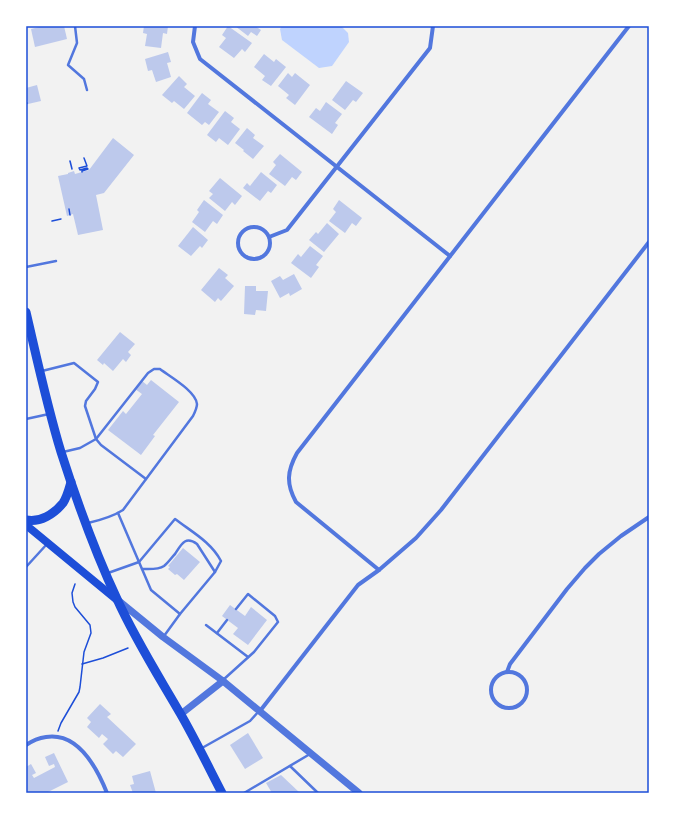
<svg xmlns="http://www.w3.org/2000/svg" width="675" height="819" viewBox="0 0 675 819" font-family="'Source Sans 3',sans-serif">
<rect width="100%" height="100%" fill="#f2f2f2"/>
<!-- water -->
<polygon fill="#bfd3fe" points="282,26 341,26 348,33 349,42 332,66 319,68 282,40 280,29"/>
<!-- building -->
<g fill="#bdc9ec">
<polygon points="43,26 64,26 67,39 35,47 31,29"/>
<polygon points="144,26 168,26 167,34 163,33 161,48 145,46 147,34 143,33"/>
<polygon points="228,26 252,43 245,52 242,49 234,58 219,47 226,38 222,35"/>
<polygon points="235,26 255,26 261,30 257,36 251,32 248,36"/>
<polygon points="168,52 171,62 167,63 171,77 156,82 152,70 148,71 145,59"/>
<polygon points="264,54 274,62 276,59 286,67 271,86 262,80 265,76 254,67"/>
<polygon points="288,73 292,77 295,73 310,85 295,105 286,98 289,95 278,86"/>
<polygon points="179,76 187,84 184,87 195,96 184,109 174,101 172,103 162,95"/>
<polygon points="346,81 363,93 356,102 353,100 345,110 332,100"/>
<polygon points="37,85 41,101 28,104 26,96 26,88"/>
<polygon points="202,93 211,100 208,104 219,112 209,125 205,122 202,125 187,113"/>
<polygon points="326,102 342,114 335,123 338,125 332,134 309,117 316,108 320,111"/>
<polygon points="225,111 234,118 231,122 240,129 228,145 219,138 216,142 207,135"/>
<polygon points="247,128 255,135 253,138 264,146 253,159 243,151 244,150 235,143"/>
<polygon points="113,138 134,155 104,193 96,195 103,230 78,235 73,214 67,216 58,176 68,174 68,173 74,171 75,174 89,170"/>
<polygon points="280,154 302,172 296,180 292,177 285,186 269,174 276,165 273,162"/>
<polygon points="261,172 277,185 271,193 268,191 260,201 243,188 247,183 250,186"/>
<polygon points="220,178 242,196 235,205 232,202 225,211 209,198 213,194 209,191"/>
<polygon points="204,200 223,215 217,224 213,221 205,232 192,222 199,212 197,210"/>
<polygon points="339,200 362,218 356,226 352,223 345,233 329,221 336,212 333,209"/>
<polygon points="327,223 339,234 324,252 309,240 316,232 318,234"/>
<polygon points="193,227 208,240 202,248 200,246 191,256 178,246"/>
<polygon points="310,246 323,256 316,265 319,267 311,278 291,263 298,254 301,257"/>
<polygon points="219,268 228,275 225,278 234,286 221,301 218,298 215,302 201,290"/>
<polygon points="294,274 302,289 290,296 289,293 280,298 271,281 280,276 283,280"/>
<polygon points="245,286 256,286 256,291 268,291 266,311 256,310 255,315 244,314"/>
<polygon points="120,332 135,344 128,352 131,355 126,362 123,359 113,371 104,363 103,365 97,360"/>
<polygon points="151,380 179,402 153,435 155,436 141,455 108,430 123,411 126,414 142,394 135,389 142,381 147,385"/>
<polygon points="183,548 200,562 184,580 177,574 175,575 168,569 170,567 168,566"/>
<polygon points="230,605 245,616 251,607 267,620 248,645 233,634 238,628 222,616"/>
<polygon points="100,704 111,714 107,717 136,744 123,757 116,751 113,754 103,744 108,739 102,734 99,738 87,727 91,722 87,718"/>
<polygon points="248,733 263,758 245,769 230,745"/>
<polygon points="54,753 68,782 46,793 26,793 26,767 31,764 36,773 32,775 34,778 55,767 54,764 49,766 45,757"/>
<polygon points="150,771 156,793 133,793 130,785 134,784 132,776"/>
<polygon points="281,775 300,793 272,793 266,783"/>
</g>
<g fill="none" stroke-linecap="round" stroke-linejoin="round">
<!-- path -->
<g stroke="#1d4ed8" stroke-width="1.5">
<polyline points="26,105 27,103"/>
<polyline points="70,161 72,169"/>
<polyline points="82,172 82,171 88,169 87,168 80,170 79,168 87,166 84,158"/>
<polyline points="69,209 70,215"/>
<polyline points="52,221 61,219"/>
<polyline points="82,664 103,658 128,648"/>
<polyline points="58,731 61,723 79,692 80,687 84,652 91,633 90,625 75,607 73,602 72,593 75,584"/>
</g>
<!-- service -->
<g stroke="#5277de" stroke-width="2.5">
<polyline points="75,26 77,43 68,65 84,79 87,90"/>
<polyline points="26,267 56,261"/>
<polyline points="42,371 74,363 98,382 95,389 86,401 85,406 96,439 101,445 146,479"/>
<polyline points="26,419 49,414"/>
<path d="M63 452 80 448 96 439 148 373 154 369H160C169 376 196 391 197 404 197 408 195 412 193 416L123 510C112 517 101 520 88 523"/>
<polyline points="118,513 151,590 180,614"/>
<polyline points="26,567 47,544"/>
<path d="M142 569C150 569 158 570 164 566 168 563 172 557 175 554 181 545 185 535 197 544L215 572"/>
<path d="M108 573 139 562 175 519C192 532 211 542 221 561L215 572 180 614 164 636"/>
<polyline points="206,625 248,657"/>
<polyline points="217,633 227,620"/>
<polyline points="223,680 254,652 278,622 275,616 248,594 236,609"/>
<polyline points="202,748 250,721 259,711"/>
<polyline points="290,766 318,793"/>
<polyline points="244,793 310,754"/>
</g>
<!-- minor -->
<g stroke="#5277de" stroke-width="4">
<polyline points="195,26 193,42 200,59 450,256"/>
<circle cx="254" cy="243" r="16"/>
<polyline points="269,237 287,230 430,48 433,26"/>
<path d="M379 570 296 502C286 484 287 471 297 453L629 26"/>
<polyline points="507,672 510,664 567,589 585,568 599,554 621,536 649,517"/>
<circle cx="509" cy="690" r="18"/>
<polyline points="260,711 358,585 379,570 416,538 441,510 649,242"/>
<path d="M26 745C32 741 39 738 46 737 78 732 97 768 107 793"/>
</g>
<!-- tertiary -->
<g stroke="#5277de" stroke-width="7">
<polyline points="119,601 163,637 223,681 359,793"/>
<polyline points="181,714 223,681"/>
</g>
<!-- secondary -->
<polyline stroke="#1d4ed8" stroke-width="8" points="26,525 117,600"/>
<!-- primary -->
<g stroke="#1d4ed8" stroke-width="9">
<path d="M26 312C37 359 47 406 61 452 77 502 95 552 117 599 135 639 158 675 180 713 195 739 208 766 222 793"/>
<path d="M26 520C40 523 54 514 63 503 67 497 69 489 71 482"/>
</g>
</g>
<!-- border -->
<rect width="675" height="819" fill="none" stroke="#ffffff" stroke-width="54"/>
<rect x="27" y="27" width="621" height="765" fill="none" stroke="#1d4ed8" stroke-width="1.5"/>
</svg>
